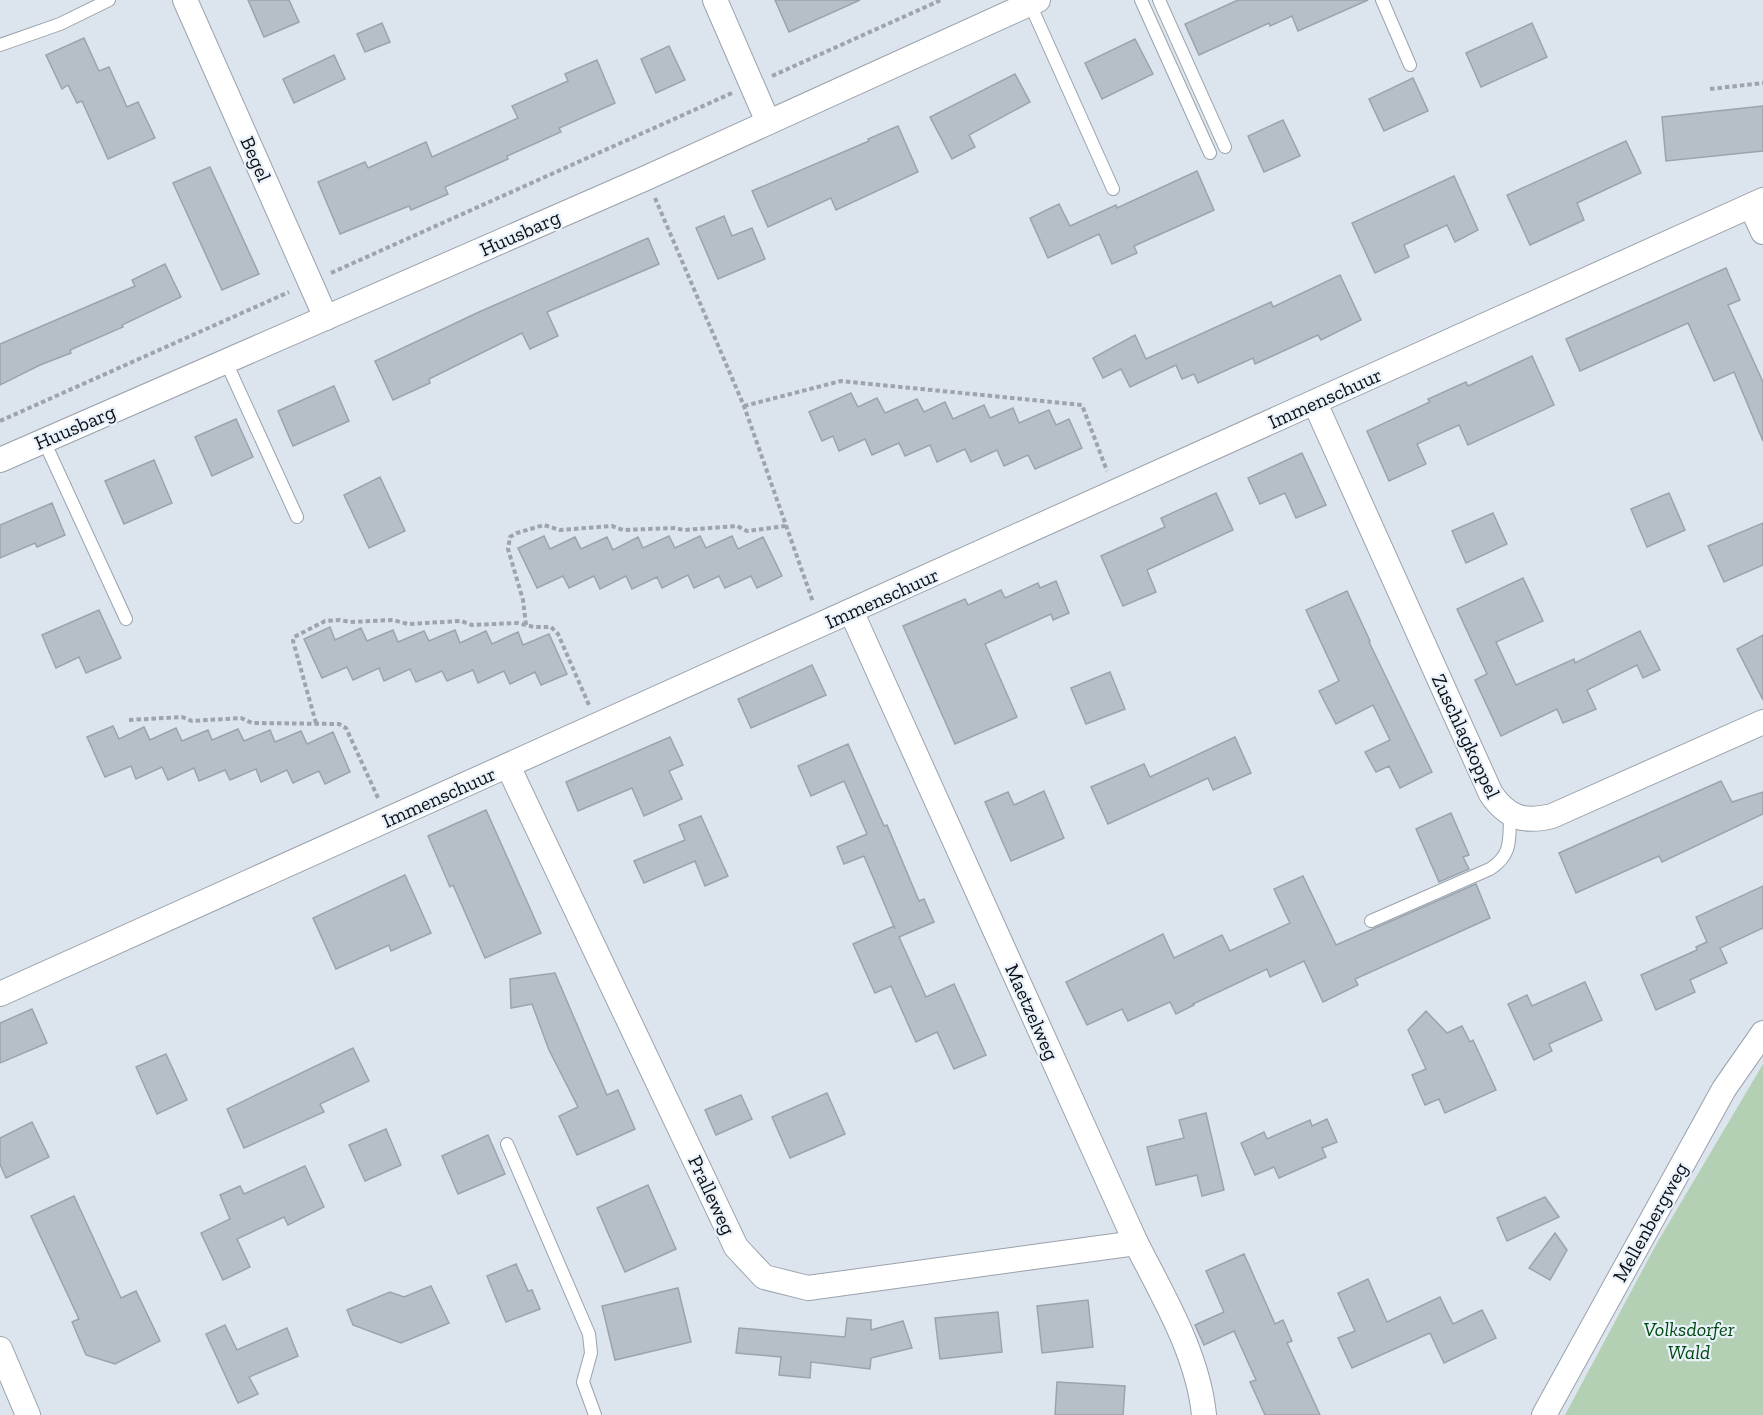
<svg xmlns="http://www.w3.org/2000/svg" width="1763" height="1415" viewBox="0 0 1763 1415" font-family="'Zilla Slab',serif">
<rect width="100%" height="100%" fill="#dce4ee"/>
<!-- green -->
<polygon fill="#b4d0b4" points="1763,1064 1763,1415 1565,1415 1657,1243"/>
<!-- building -->
<g fill="#b6bfc8" stroke="#9ba3ac" stroke-width="1.5">
<polygon points="248,0 289,0 299,22 264,37"/>
<polygon points="775,0 860,0 789,32"/>
<polygon points="1238,0 1368,0 1298,31 1292,16 1270,26 1269,23 1199,55 1185,24"/>
<polygon points="382,23 390,42 365,52 357,34"/>
<polygon points="1532,23 1547,57 1481,87 1466,53"/>
<polygon points="84,38 99,71 109,67 127,107 138,102 155,138 108,159 82,101 77,103 68,85 62,89 46,55"/>
<polygon points="1135,39 1153,74 1102,99 1085,63"/>
<polygon points="669,46 685,80 656,93 641,59"/>
<polygon points="334,55 345,79 294,103 283,79"/>
<polygon points="597,60 615,103 559,128 561,132 507,156 508,159 445,187 448,194 411,210 409,206 340,234 318,182 365,162 368,168 426,142 432,157 518,118 512,106 568,81 565,74"/>
<polygon points="1015,74 1030,102 969,135 975,147 952,159 930,117"/>
<polygon points="1413,78 1428,111 1384,131 1369,99"/>
<polygon points="1763,106 1763,151 1666,161 1662,117"/>
<polygon points="1283,120 1300,156 1264,172 1248,136"/>
<polygon points="898,126 918,172 836,210 831,198 768,227 752,191 869,141 868,139"/>
<polygon points="1626,141 1641,173 1577,203 1584,220 1530,245 1507,195"/>
<polygon points="210,167 259,274 222,290 173,183"/>
<polygon points="1197,171 1214,210 1134,246 1137,253 1112,264 1099,234 1048,258 1030,218 1059,204 1070,226 1116,205 1117,208"/>
<polygon points="1454,176 1478,230 1455,242 1447,225 1404,245 1409,257 1375,273 1352,223"/>
<polygon points="724,216 732,236 752,228 765,259 718,279 696,228"/>
<polygon points="648,238 659,264 547,312 558,336 530,349 522,333 429,379 430,383 393,400 375,361 479,312"/>
<polygon points="165,264 181,297 122,325 123,327 70,350 71,353 40,365 0,385 0,344 135,286 132,280"/>
<polygon points="1726,268 1740,300 1728,305 1763,382 1763,441 1734,372 1714,381 1688,323 1580,371 1566,339"/>
<polygon points="1340,275 1361,320 1321,340 1318,335 1255,364 1253,358 1198,383 1194,374 1182,379 1176,365 1130,387 1121,369 1103,378 1093,358 1135,335 1146,359 1271,302 1273,307"/>
<polygon points="1532,356 1554,405 1468,445 1459,425 1417,444 1426,464 1389,481 1367,431 1430,402 1428,399 1466,382 1468,386"/>
<polygon points="334,386 349,421 293,446 278,411"/>
<polygon points="851,393 858,407 877,398 885,413 917,399 924,412 945,402 953,419 984,405 990,418 1013,408 1019,423 1049,410 1056,425 1069,419 1082,448 1035,469 1028,455 1004,466 997,450 971,462 965,449 937,462 930,445 905,456 899,443 872,455 865,439 839,451 833,436 822,441 809,412"/>
<polygon points="236,419 253,457 212,476 195,437"/>
<polygon points="1302,453 1326,505 1296,518 1285,493 1260,504 1248,478"/>
<polygon points="154,460 172,503 124,524 105,481"/>
<polygon points="380,477 405,531 369,548 344,495"/>
<polygon points="1216,493 1233,530 1147,570 1156,592 1123,606 1101,556 1165,527 1161,518"/>
<polygon points="1669,493 1685,530 1647,547 1631,509"/>
<polygon points="52,503 65,535 37,547 35,543 0,558 0,525"/>
<polygon points="1493,513 1507,544 1466,563 1452,531"/>
<polygon points="1763,523 1763,565 1724,582 1708,546"/>
<polygon points="544,536 550,549 575,537 581,549 607,537 613,550 638,537 643,548 669,536 675,548 700,536 706,548 732,536 738,549 763,537 782,576 757,588 751,576 725,588 719,576 694,588 688,575 662,588 657,577 632,589 626,576 600,589 594,576 569,588 563,576 537,588 518,548"/>
<polygon points="1523,578 1543,621 1496,642 1516,685 1574,659 1575,663 1640,631 1660,670 1643,678 1637,665 1587,690 1596,709 1563,723 1557,709 1501,736 1475,680 1487,674 1457,609"/>
<polygon points="1056,581 1069,613 1053,620 1051,614 985,644 1017,717 955,744 903,626 965,599 968,605 1001,590 1005,598 1038,583 1040,588"/>
<polygon points="1347,591 1370,641 1369,642 1432,772 1400,788 1389,766 1376,772 1365,752 1390,740 1373,705 1336,724 1319,691 1339,681 1306,610"/>
<polygon points="99,610 121,658 86,673 79,657 56,668 42,635"/>
<polygon points="330,627 335,640 361,628 367,641 393,630 398,642 424,631 429,641 455,630 460,643 486,631 492,644 518,632 523,645 549,634 567,674 541,685 535,672 510,684 504,671 478,683 473,670 447,681 442,671 416,682 410,669 384,681 379,668 353,680 347,667 322,678 304,639"/>
<polygon points="1763,635 1763,700 1737,649"/>
<polygon points="812,665 826,695 751,728 738,699"/>
<polygon points="1110,672 1125,709 1086,724 1071,688"/>
<polygon points="113,726 119,739 144,727 150,740 176,728 182,741 208,730 212,740 238,729 244,741 270,730 275,742 301,731 307,744 333,732 350,772 325,784 319,771 293,783 287,770 261,782 256,769 230,780 225,770 199,781 194,768 168,780 162,767 136,779 131,766 105,777 87,737"/>
<polygon points="670,737 683,765 669,771 682,799 644,816 632,788 578,811 566,782"/>
<polygon points="1235,737 1251,773 1213,790 1208,778 1108,824 1091,787 1144,764 1150,777"/>
<polygon points="848,744 884,826 887,825 919,901 924,899 934,922 899,937 926,997 954,984 986,1055 954,1069 937,1032 916,1042 891,986 875,993 853,944 894,926 895,929 864,856 844,864 837,847 867,834 844,781 811,796 798,766"/>
<polygon points="1721,781 1732,802 1763,792 1763,814 1662,862 1659,856 1576,893 1559,853"/>
<polygon points="1044,791 1064,838 1011,861 985,802 1008,792 1014,805"/>
<polygon points="486,810 541,933 485,958 453,885 450,887 428,836"/>
<polygon points="1451,813 1469,855 1463,857 1469,869 1439,882 1416,829"/>
<polygon points="701,816 728,876 705,886 695,861 644,883 634,861 685,840 679,825"/>
<polygon points="405,875 431,933 391,951 389,945 336,969 313,918"/>
<polygon points="1303,876 1336,945 1476,884 1490,918 1355,979 1358,985 1323,1002 1304,961 1270,977 1267,969 1193,1004 1194,1005 1176,1014 1170,1002 1128,1021 1122,1009 1087,1025 1066,982 1163,934 1174,958 1222,935 1230,951 1290,923 1274,889"/>
<polygon points="1763,886 1763,928 1720,948 1727,963 1690,980 1695,992 1656,1010 1641,975 1697,950 1696,947 1707,942 1696,917"/>
<polygon points="555,973 607,1095 618,1090 635,1129 577,1155 559,1116 578,1107 549,1050 532,1004 511,1008 510,979"/>
<polygon points="1585,982 1602,1020 1549,1044 1552,1051 1534,1060 1508,1004 1527,995 1532,1006"/>
<polygon points="32,1009 47,1043 0,1063 0,1023"/>
<polygon points="1426,1011 1447,1033 1462,1026 1470,1042 1473,1040 1496,1090 1445,1113 1439,1099 1425,1105 1412,1075 1426,1069 1408,1030"/>
<polygon points="353,1048 369,1081 320,1104 324,1112 244,1148 227,1109"/>
<polygon points="166,1054 187,1100 157,1114 136,1067"/>
<polygon points="827,1093 845,1134 790,1158 772,1117"/>
<polygon points="741,1095 752,1119 716,1135 705,1110"/>
<polygon points="1206,1113 1224,1190 1202,1196 1197,1175 1156,1185 1147,1147 1184,1138 1179,1120"/>
<polygon points="1327,1119 1337,1142 1322,1148 1326,1157 1279,1178 1274,1167 1255,1175 1241,1143 1264,1132 1267,1139 1310,1120 1312,1126"/>
<polygon points="32,1122 49,1157 6,1178 0,1164 0,1138"/>
<polygon points="386,1129 401,1165 365,1181 349,1145"/>
<polygon points="488,1135 505,1174 458,1194 442,1156"/>
<polygon points="305,1166 324,1207 288,1225 284,1217 237,1239 250,1267 223,1280 201,1233 230,1219 220,1195 240,1186 244,1194"/>
<polygon points="648,1185 676,1249 625,1272 597,1208"/>
<polygon points="74,1196 121,1298 136,1291 160,1341 115,1364 86,1355 72,1322 79,1319 31,1216"/>
<polygon points="1545,1197 1559,1217 1507,1241 1497,1218"/>
<polygon points="1555,1233 1567,1250 1550,1280 1529,1268"/>
<polygon points="1244,1254 1275,1324 1283,1320 1292,1341 1287,1343 1320,1415 1265,1415 1250,1382 1256,1380 1234,1331 1204,1345 1195,1325 1224,1312 1206,1271"/>
<polygon points="516,1264 528,1291 532,1290 540,1309 506,1322 487,1276"/>
<polygon points="1368,1279 1387,1322 1440,1297 1453,1324 1482,1310 1496,1338 1444,1363 1430,1333 1352,1368 1338,1338 1355,1331 1338,1293"/>
<polygon points="431,1286 449,1323 401,1343 353,1325 347,1310 390,1292 404,1297"/>
<polygon points="678,1288 691,1342 615,1360 602,1306"/>
<polygon points="1088,1300 1093,1347 1042,1353 1037,1306"/>
<polygon points="998,1312 1002,1352 940,1359 935,1318"/>
<polygon points="847,1318 871,1320 871,1330 903,1321 912,1348 871,1358 870,1369 811,1362 810,1378 779,1375 781,1357 736,1353 739,1328 845,1337"/>
<polygon points="225,1325 237,1350 287,1328 298,1356 249,1377 258,1394 238,1403 206,1334"/>
<polygon points="1057,1382 1125,1386 1123,1415 1055,1415"/>
</g>
<g fill="none" stroke-linecap="round" stroke-linejoin="round">
<defs>
<g id="service">
<polyline points="1141,0 1210,153"/>
<polyline points="1159,0 1225,147"/>
<polyline points="1382,0 1410,65"/>
<polyline points="1030,4 1113,189"/>
<polyline points="0,45 60,24 109,0"/>
<polyline points="226,362 297,517"/>
<polyline points="44,441 126,619"/>
<path d="M1371 921 1490 869C1513 854 1509 839 1510 814"/>
<polyline points="507,1144 589,1334 591,1353 583,1382 595,1415"/>
</g>
<g id="minor">
<polyline points="185,0 326,318"/>
<polyline points="715,0 768,122"/>
<polyline points="1751,206 1763,232"/>
<path d="M1315 403 1491 794C1508 818 1524 823 1552 816L1763 722"/>
<polyline points="0,460 646,178 1038,0"/>
<path d="M851 611 1136 1243C1163 1296 1198 1354 1204 1415"/>
<polyline points="508,766 736,1247 764,1277 808,1288 1136,1243"/>
<polyline points="0,994 1763,200"/>
<polyline points="0,1349 28,1415"/>
<polyline points="1544,1415 1724,1089 1763,1033"/>
</g>
</defs>
<!-- service casing -->
<use href="#service" stroke="#9aa2ab" stroke-width="14"/>
<!-- minor casing -->
<use href="#minor" stroke="#9aa2ab" stroke-width="26"/>
<!-- path -->
<g stroke="#9ea4ac" stroke-width="4" stroke-dasharray="4.5 3" stroke-linecap="butt">
<polyline points="772,76 941,0"/>
<polyline points="1710,89 1763,83"/>
<polyline points="655,198 744,406 813,602"/>
<polyline points="331,273 732,93"/>
<polyline points="744,406 841,381 1082,405 1107,471"/>
<polyline points="0,421 289,292"/>
<polyline points="526,625 523,600 508,549 510,537 517,533 544,525 560,530 612,526 623,530 675,528 684,530 737,526 747,531 786,526"/>
<polyline points="129,720 182,717 192,721 241,718 252,723 339,724 346,728 379,800"/>
<polyline points="316,723 293,641 294,637 325,621 340,620 350,622 393,620 408,624 461,621 472,625 517,623 534,627 551,627 558,634 589,705"/>
</g>
<!-- service -->
<use href="#service" stroke="#fff" stroke-width="12"/>
<!-- minor -->
<use href="#minor" stroke="#fff" stroke-width="24"/>
</g>
<g text-anchor="middle" stroke-width="4.5" stroke-linejoin="round" paint-order="stroke">
<!-- street labels -->
<g font-size="20" fill="#0d1013" stroke="#e9f2fb">
<text transform="translate(256 159) rotate(66)" y="7">Begel</text>
<text transform="translate(520 233) rotate(-24)" y="7">Huusbarg</text>
<text transform="translate(1325 398) rotate(-24)" y="7">Immenschuur</text>
<text transform="translate(75 427) rotate(-23)" y="7">Huusbarg</text>
<text transform="translate(882 598) rotate(-24)" y="7">Immenschuur</text>
<text transform="translate(1466 736) rotate(65)" y="7">Zuschlagkoppel</text>
<text transform="translate(439 797) rotate(-24)" y="7">Immenschuur</text>
<text transform="translate(1032 1012) rotate(66)" y="7">Maetzelweg</text>
<text transform="translate(712 1195) rotate(65)" y="7">Pralleweg</text>
<text transform="translate(1650 1222) rotate(-61)" y="7">Mellenbergweg</text>
</g>
<!-- park labels -->
<g font-size="20" font-style="italic" fill="#00490e" stroke="#e9f2fb">
<text x="1689" y="1336">Volksdorfer<tspan x="1689" dy="23">Wald</tspan></text>
</g>
</g>
</svg>
